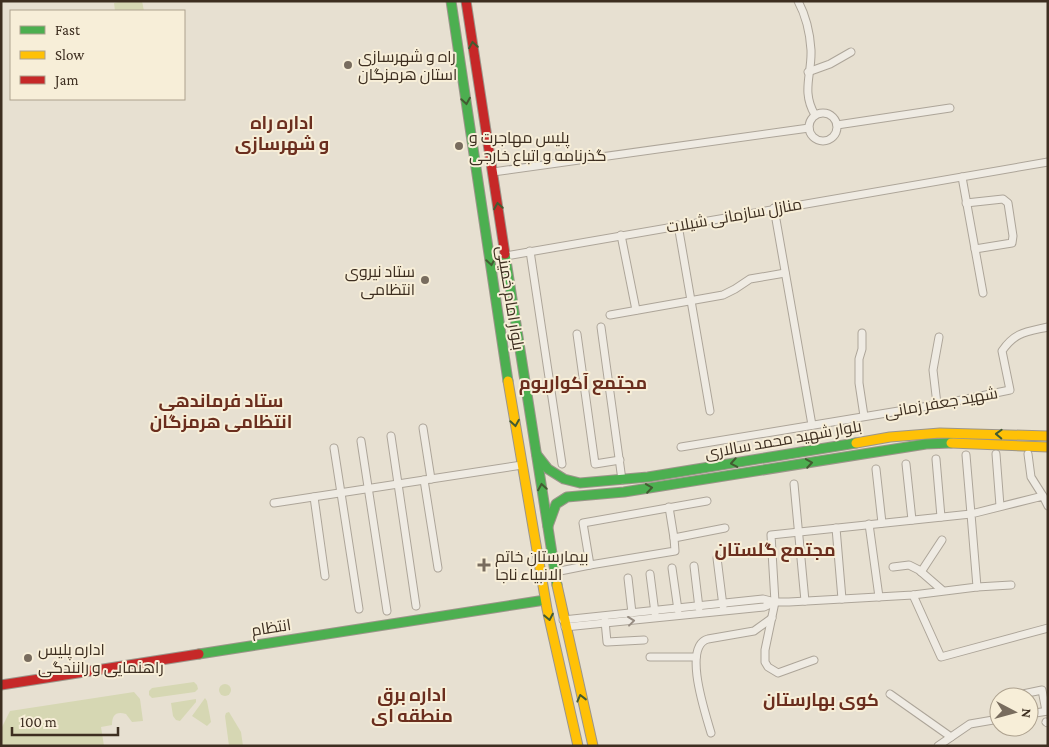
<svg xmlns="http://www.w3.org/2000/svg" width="1049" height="747" viewBox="0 0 1049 747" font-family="'Crimson Pro',Cairo,serif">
<rect width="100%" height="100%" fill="#e7e0d1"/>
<!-- green -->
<g fill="#d6d7b3">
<polygon points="123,1 142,1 144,11 115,11 114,3"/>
<polygon points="194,682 197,685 198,689 195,692 152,698 149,695 149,691 152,688"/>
<circle cx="225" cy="690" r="6"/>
<path d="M134 692 140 699 143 721 132 722 126 714C116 711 112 715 112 725L101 727 104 746H2V727L10 711Z"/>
<polygon points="205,698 207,701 211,722 207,726 192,716"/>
<polygon points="196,699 196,702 180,721 176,720 173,716 171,703"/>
<polygon points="229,712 241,732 243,746 229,746 225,716 226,713"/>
</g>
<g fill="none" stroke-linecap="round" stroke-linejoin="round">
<defs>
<g id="street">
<path d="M798 1C806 16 810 33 811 50 812 75 801 91 815 115"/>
<polyline points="808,72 830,64 851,52"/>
<circle cx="823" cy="127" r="14"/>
<polyline points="837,125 950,108"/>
<polyline points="493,172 809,128"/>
<polyline points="962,177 983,293"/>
<polyline points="966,203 1003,199 1008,203 1013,236 1012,243 975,249"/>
<polyline points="774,208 812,425"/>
<polyline points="678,225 710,411"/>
<polyline points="621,235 636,310"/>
<polyline points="530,251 562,464"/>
<polyline points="506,256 1048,162"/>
<polyline points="610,315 723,295 735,289 750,279 785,273"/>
<polyline points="601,327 622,480"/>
<polyline points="862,333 862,349 859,359 859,383 864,416"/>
<polyline points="577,334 595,464 620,460"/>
<polyline points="937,404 933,370 939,337"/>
<polyline points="423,428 431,479"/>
<polyline points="391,436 416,606"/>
<polyline points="361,441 387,611"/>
<path d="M681 447 947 403 1010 390 1002 351C1015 332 1026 332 1048 327"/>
<polyline points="334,448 359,609"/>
<polyline points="996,454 1000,506"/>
<polyline points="1028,454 1031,477 1043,496"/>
<polyline points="936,459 941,517"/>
<polyline points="906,464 912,520"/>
<polyline points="876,469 882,523"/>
<polyline points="424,480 438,568"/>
<polyline points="794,484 805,601"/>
<polyline points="314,497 325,576"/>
<polyline points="274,503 522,465"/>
<polyline points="669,507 674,538"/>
<polyline points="869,524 879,597"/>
<polyline points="836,528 842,599"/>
<polyline points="717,558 723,606"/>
<polyline points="590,565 583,523 707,501"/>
<polyline points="694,566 699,608"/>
<polyline points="893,567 909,565 919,570 942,590"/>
<polyline points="672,568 678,610"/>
<polyline points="555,572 590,565 675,551 674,538 725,528"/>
<polyline points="921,572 942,540"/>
<polyline points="650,574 655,613"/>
<polyline points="628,578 632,613"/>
<polyline points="977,587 1011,585"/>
<polyline points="913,595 941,657 1048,628"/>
<polyline points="563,620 763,599 775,602 789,602 913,595 977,587 971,514 1043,496 1048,506"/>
<polyline points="605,621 607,642 644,640"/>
<polyline points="565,627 764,607 775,602"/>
<polyline points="650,657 696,657"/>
<polyline points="814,660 778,673 768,667 765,662 765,650 775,602 771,535 971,514 966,455"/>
<polyline points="890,694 951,737"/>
<polyline points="1008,697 1042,690 1046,711"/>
<polyline points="1029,714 1048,711"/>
<polyline points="1046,722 1048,723"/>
<path d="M711 733C706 715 682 646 708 639L754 631 772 618"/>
<polyline points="938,746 970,724 999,719"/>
</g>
<g id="fast">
<polyline points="451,1 508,381"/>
<polyline points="505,254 557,585"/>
<polyline points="537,455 548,469 564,479 580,483 648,477 856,443"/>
<polyline points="548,526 556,504 567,497 624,492 926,444 951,443"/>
<polyline points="199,654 545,600"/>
</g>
<g id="slow">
<polyline points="508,381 547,609 578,746"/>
<polyline points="856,443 890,437 940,433 1048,436"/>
<polyline points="951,443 1048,447"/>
<polyline points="557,585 593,746"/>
</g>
<g id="jam">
<polyline points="466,1 505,254"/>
<polyline points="1,685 199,654"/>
</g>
</defs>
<!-- street casing -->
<use href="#street" stroke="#ada599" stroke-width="9"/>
<!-- fast casing -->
<use href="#fast" stroke="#9c958a" stroke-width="11"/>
<!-- slow casing -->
<use href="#slow" stroke="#9c958a" stroke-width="11"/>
<!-- jam casing -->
<use href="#jam" stroke="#9c958a" stroke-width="11"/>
<!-- street -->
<use href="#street" stroke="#efebe3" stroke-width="7"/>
<!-- fast -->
<use href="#fast" stroke="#4caf50" stroke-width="9"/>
<!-- slow -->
<use href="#slow" stroke="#ffc107" stroke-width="9"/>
<!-- jam -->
<use href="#jam" stroke="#c62828" stroke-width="9"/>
</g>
<!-- one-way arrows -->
<defs><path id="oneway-chevron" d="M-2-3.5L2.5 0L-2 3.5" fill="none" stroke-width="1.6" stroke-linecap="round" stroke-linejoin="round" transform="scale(1.25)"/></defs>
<g stroke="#425b31">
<use href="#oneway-chevron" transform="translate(473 45) rotate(-99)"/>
<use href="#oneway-chevron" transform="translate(466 101) rotate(81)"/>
<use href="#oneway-chevron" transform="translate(498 206) rotate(-99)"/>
<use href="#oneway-chevron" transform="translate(491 262) rotate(81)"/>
<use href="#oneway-chevron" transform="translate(515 423) rotate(81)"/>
<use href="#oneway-chevron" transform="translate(999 434) rotate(-178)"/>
<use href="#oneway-chevron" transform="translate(734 463) rotate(170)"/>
<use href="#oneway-chevron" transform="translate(809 463) rotate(-9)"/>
<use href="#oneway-chevron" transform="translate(542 487) rotate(-99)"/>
<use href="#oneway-chevron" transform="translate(649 488) rotate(-8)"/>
<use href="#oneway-chevron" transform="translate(549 617) rotate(79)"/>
<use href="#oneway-chevron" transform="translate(581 698) rotate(-104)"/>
</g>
<use stroke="#968c82" href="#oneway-chevron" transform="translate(631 621) rotate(-7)"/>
<!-- markers -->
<g fill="#786c5e" stroke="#f7eed8" stroke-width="2">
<circle cx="348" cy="65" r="5"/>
<circle cx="459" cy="146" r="5"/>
<circle cx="425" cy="280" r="5"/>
<path d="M481.5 557.5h5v5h5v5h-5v5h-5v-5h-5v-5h5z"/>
<circle cx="28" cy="658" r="5"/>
</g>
<g text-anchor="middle" stroke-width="4" stroke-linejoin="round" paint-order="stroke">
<!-- poi labels -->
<g font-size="16" fill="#3d2e20" stroke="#f7eed8" text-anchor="start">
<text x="358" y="62">راه و شهرسازی<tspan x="358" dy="18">استان هرمزگان</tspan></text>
<text x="469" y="143">پلیس مهاجرت و<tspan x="469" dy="18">گذرنامه و اتباع خارجى</tspan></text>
<text x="415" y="277" text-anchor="end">ستاد نیروی<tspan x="415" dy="18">انتظامی</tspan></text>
<text x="495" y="562">بیمارستان خاتم<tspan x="495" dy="18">الانبیاء ناجا</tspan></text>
<text x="38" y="655">اداره پلیس<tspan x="38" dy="18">راهنمایی و رانندگی</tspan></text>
</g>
<!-- street labels -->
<g font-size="16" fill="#3d2e20" stroke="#f7eed8">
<text transform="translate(734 215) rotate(-10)" y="6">منازل سازمانی شیلات</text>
<text transform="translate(511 298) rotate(81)" y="6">بلوار امام خمینی</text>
<text transform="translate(941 402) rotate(-10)" y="6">شهید جعفر زمانی</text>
<text transform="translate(783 439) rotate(-10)" y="6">بلوار شهید محمد سالاری</text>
<text transform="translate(271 627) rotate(-9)" y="6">انتظام</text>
</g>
<!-- neighbourhood labels -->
<g font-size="18" font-weight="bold" fill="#6b2e1e" stroke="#f7eed8">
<text x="282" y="129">اداره راه<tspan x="282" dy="21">و شهرسازی</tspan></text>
<text x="583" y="389">مجتمع آکواریوم</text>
<text x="221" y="407">ستاد فرماندهی<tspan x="221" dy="21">انتظامی هرمزگان</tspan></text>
<text x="775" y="556">مجتمع گلستان</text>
<text x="412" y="701">اداره برق<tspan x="412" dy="21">منطقه ای</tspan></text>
<text x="821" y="706">کوی بهارستان</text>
</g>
</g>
<!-- border -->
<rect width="1049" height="747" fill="none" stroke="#3d2e20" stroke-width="5"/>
<!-- legend -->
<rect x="10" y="10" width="175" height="90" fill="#f7eed8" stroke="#ada18e"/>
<rect x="20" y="26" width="25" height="8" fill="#4caf50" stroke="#ada18e"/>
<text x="55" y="35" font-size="15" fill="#3d2e20">Fast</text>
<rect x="20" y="51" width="25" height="8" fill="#ffc107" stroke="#ada18e"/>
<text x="55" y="60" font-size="15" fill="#3d2e20">Slow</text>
<rect x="20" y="76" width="25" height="8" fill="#c62828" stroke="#ada18e"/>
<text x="55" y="85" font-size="15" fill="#3d2e20">Jam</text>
<!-- north arrow -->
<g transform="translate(1014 712) rotate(96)"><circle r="24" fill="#f7eed8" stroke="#ada18e"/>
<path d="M0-4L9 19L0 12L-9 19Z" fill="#786c5e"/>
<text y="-8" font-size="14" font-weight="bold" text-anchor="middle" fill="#3d2e20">N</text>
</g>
<!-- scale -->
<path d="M12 727v8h106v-8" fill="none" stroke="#3d2e20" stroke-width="2.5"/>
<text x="20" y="727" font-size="15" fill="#3d2e20" stroke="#f7eed8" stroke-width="4" paint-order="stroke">100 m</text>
</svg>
